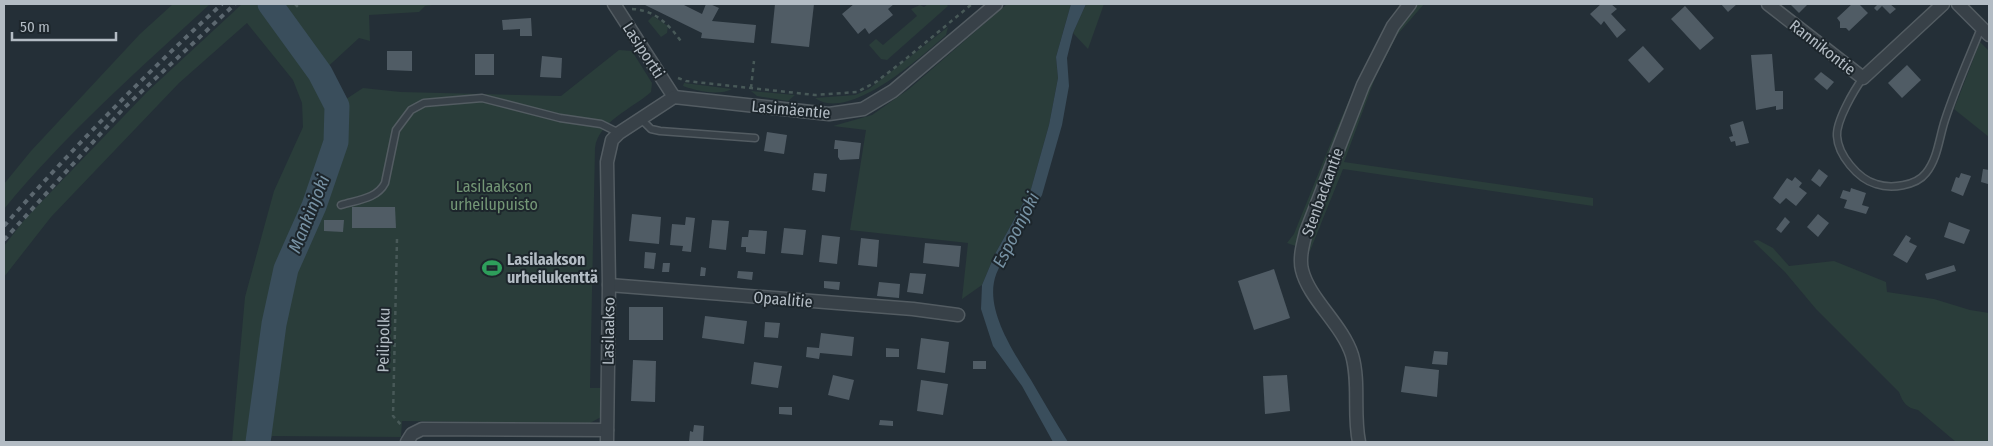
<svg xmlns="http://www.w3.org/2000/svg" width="1993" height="446" viewBox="0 0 1993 446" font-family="'Fira Sans Condensed',sans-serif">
<rect width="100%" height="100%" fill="#242f37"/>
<!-- green -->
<g fill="#2a3d3a">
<path d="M173 4H210C139 69 66 134 4 209V184L31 151 140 34Z"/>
<path d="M242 4H441L425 6 419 12 369 15 370 41 359 38 321 73 337 105 363 88 401 92 561 96 619 50 632 51 652 83 651 92C633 108 598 122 595 148L590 388H601V417L590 423 402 421 401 437 272 436 270 442H232L245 297 274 191 303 127 302 103 293 80 247 23 179 83 51 217 4 277V246L25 219 147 92Z"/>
<polygon points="928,4 946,4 948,6 887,60 881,59 869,45 876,39 883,45 917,16 911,9 920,5 924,7"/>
<polygon points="1007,4 1071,4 1056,57 1058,78 1049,125 1031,189 995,254 982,285 962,299 968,243 850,230 866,130 833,126 872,115 909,89"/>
<polygon points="1086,4 1104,4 1088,49 1073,33"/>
<path d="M1400 4H1424L1397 35 1375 78 1344 162 1593 198V206L1343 169 1310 251 1287 243 1294 234C1326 156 1355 75 1400 4Z"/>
<polygon points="653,16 668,26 667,33 661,37 648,21"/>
<path d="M948 27 946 35C922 56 849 123 815 98L855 95 869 89Z"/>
<polygon points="1980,42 1989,51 1989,137 1954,109"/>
<path d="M684 83 732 89C719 96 697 91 683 86Z"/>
<polygon points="751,91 795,95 788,101 757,96"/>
<path d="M1758 240 1773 248 1789 266 1834 261 1886 282 1887 292 1934 299 1970 310 1989 313V442H1956L1918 410C1907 408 1903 403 1899 392L1816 309 1785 272 1753 241Z"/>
</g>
<!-- water -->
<path fill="#3a4e5c" d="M1071 4H1086L1073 33 1067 58 1069 86 1062 125 1042 195 1008 256C972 292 1010 346 1031 380 1043 401 1055 421 1068 442H1053L1022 386 993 346 981 309 982 285 995 254 1031 189 1049 125 1058 78 1056 57Z"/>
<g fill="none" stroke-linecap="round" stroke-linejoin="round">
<!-- river -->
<polyline stroke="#3a4e5c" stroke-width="25" points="258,442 274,324 286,269 314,206 336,142 337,106 320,73 270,4"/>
</g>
<!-- building -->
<g fill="#505c65">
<polygon points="643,4 682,4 702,14 706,4 710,4 719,8 712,21 756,25 754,43 701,38 702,33"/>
<polygon points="775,4 814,4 809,47 771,43"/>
<polygon points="854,4 894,4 888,9 893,15 869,34 865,28 858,34 842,14"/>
<polygon points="1601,4 1611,4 1617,9 1611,14 1626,30 1617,38 1604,21 1601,25 1590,14"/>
<polygon points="1721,4 1737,4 1728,12"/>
<polygon points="1792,4 1808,4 1799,13 1791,5"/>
<polygon points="1852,4 1859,4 1868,13 1849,31 1846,28 1840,28 1840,22 1837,18"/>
<polygon points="1878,4 1890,4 1896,9 1890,14 1882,6 1877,11 1874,8"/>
<polygon points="1685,6 1714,38 1700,50 1671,19"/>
<polygon points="531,18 532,36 520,36 520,29 503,30 502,20"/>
<polygon points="1643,46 1664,69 1649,83 1628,60"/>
<polygon points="387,51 412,51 412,71 387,70"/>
<rect x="475" y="54" width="19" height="21"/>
<polygon points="1772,54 1775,91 1783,91 1783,109 1776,110 1776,106 1756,110 1751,55"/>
<polygon points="542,56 562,58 561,78 540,77"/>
<polygon points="1907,65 1921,80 1902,98 1888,83"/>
<polygon points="1821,72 1834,82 1827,90 1814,79"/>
<polygon points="1743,121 1749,143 1736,146 1735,141 1731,142 1729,137 1733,136 1730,125"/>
<polygon points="767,132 787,135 784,154 764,151"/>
<polygon points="835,140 861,143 859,159 840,160 838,157 838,149 834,149"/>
<polygon points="1819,169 1828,176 1820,187 1811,180"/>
<polygon points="1983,169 1989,170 1988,184 1981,182"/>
<polygon points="814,173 827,174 825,192 812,190"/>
<polygon points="1961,173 1971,176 1963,196 1951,191 1956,177 1959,178"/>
<polygon points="1795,177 1802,183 1799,187 1807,193 1796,206 1786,198 1780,204 1773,198 1787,178 1792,181"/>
<polygon points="1851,188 1866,193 1862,205 1869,207 1866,214 1844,208 1847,200 1840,198 1843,190 1850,192"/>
<polygon points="352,207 395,207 396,228 352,228"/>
<polygon points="632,214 661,217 659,244 629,241"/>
<polygon points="1818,214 1829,223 1818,237 1807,227"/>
<polygon points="686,217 695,218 691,252 682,251 683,246 670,245 672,224 685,225"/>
<polygon points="1785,217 1790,222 1781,233 1776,229"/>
<polygon points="324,220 344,220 343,232 324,231"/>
<polygon points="712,220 729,221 726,250 709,248"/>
<polygon points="1949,222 1970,230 1964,244 1944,237"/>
<polygon points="784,228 806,230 803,255 781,253"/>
<polygon points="749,230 767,231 765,254 746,252 746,247 741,247 742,237 748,237"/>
<polygon points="822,235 840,237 837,264 819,262"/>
<polygon points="1906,235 1911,238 1909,242 1917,246 1907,263 1893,255"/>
<polygon points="861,238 879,240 877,267 858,265"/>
<polygon points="925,243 961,246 959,267 923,263"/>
<polygon points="645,252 656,253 654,269 644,268"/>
<polygon points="663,263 670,263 669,272 662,272"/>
<polygon points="1954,265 1956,271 1927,280 1925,274"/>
<polygon points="701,267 706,268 705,276 700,276"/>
<polygon points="1274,269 1290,318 1254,330 1238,281"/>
<polygon points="738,271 753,272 752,280 737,278"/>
<polygon points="910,273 926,274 923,294 907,292"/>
<polygon points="824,281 840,282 839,290 824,288"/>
<polygon points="879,282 900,284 899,298 877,296"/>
<rect x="629" y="307" width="34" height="33"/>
<polygon points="705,316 747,321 744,344 702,338"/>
<polygon points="765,322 780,323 778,338 764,337"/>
<polygon points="821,333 854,337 852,356 820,353 819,359 806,357 807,347 819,348"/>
<polygon points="921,338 949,342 945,373 917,369"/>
<polygon points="886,348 899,349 899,357 886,357"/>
<polygon points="1434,351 1448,352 1447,365 1432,364"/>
<polygon points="633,360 656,361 655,402 631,401"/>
<rect x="973" y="361" width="13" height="8"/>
<polygon points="754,362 782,366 778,388 751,384"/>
<polygon points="1405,366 1439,370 1437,397 1401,392"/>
<polygon points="833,375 854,380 849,400 828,395"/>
<polygon points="1287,375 1290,411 1265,414 1263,376"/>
<polygon points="921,380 948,384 943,415 917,411"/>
<polygon points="779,407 792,407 792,415 779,414"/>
<polygon points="880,420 893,421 893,426 879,425"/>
<polygon points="694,425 704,426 703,442 689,442 690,431 693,432"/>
</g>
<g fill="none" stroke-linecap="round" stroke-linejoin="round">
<defs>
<g id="service">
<path d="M1863 78C1854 90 1836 121 1837 136 1838 155 1858 179 1876 184 1891 189 1916 186 1926 173 1938 158 1939 138 1945 120 1955 89 1969 58 1981 28"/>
<polyline points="640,118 651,129 660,131 755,138"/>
<path d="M341 205C357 200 377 199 385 183L396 130 411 110 424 103 482 98 560 118 601 124 619 133"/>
</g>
<g id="minor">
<polyline points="614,4 674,97"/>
<polyline points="1768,4 1863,78 1943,4"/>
<polyline points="1958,4 1989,35"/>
<polyline points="609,285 913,309 958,315"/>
<polyline points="407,442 412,434 422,429 607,430"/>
<polyline points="607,442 609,285 607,162 612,140 619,133 674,97 829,114 863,109 893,91 996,4"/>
<path d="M1359 442C1353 413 1360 383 1352 355 1342 324 1309 299 1302 270 1299 258 1303 244 1306 232L1363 85 1393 26 1410 4"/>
</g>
</defs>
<!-- service casing -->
<use href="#service" stroke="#535c62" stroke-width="9"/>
<!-- minor casing -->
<use href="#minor" stroke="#535c62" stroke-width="15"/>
<!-- path -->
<g stroke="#485958" stroke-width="2.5" stroke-dasharray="4 4" stroke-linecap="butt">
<polyline points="295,4 300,9"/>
<path d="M632 9C655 10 670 25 682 43"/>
<polyline points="678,78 686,81 815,95 857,92 876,82 902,62 972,4"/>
<polyline points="751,88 754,61"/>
<polyline points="397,239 393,416 403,427"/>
</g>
<!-- service -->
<use href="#service" stroke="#384148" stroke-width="6"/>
<!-- minor -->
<use href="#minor" stroke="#384148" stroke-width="12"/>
<!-- rail -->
<g stroke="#5c6870" stroke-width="4" stroke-dasharray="5 5" stroke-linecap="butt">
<path d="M4 226C73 148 145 74 222 4"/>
<polyline points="4,240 124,108 235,4"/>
</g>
</g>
<!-- icons -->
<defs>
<symbol id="stadium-bare" viewBox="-9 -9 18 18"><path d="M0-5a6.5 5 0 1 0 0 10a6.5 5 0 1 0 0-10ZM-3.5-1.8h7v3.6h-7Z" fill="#2e9e5b" stroke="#1d262c" stroke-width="2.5" paint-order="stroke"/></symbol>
</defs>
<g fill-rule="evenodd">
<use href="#stadium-bare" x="478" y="254" width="28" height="28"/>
</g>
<g text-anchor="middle" stroke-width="4" stroke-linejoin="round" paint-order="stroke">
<!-- street labels -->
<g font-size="16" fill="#b3bcc4" stroke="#1d262c">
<text transform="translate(1823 47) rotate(38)" y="6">Rannikontie</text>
<text transform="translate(644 50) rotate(57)" y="6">Lasiportti</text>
<text transform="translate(791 109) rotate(5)" y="6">Lasimäentie</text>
<text transform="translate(1322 192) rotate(-70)" y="6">Stenbackantie</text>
<text transform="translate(783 299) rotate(5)" y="6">Opaalitie</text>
<text transform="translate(608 331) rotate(-89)" y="6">Lasilaakso</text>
<text transform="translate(383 340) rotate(-89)" y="6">Peilipolku</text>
</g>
<!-- park labels -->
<g font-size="16" fill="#749776" stroke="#1d262c">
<text x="494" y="192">Lasilaakson<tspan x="494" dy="18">urheilupuisto</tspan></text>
</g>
<!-- poi labels -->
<g font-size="16" font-weight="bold" fill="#b3bcc4" stroke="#1d262c" text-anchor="start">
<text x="507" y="265">Lasilaakson<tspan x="507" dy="18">urheilukenttä</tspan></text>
</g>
<!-- water labels -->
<g font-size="18" font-style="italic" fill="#7792a4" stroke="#1d262c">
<text transform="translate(309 214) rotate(-68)" y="6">Mankinjoki</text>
<text transform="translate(1016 230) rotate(-63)" y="6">Espoonjoki</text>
</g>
</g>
<!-- border -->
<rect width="1993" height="446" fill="none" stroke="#b3bcc4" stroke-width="10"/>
<!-- scale -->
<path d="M12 32v8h104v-8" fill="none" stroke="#b3bcc4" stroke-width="2.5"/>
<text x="20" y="32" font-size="15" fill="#b3bcc4" stroke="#1d262c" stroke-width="4" paint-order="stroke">50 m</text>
</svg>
